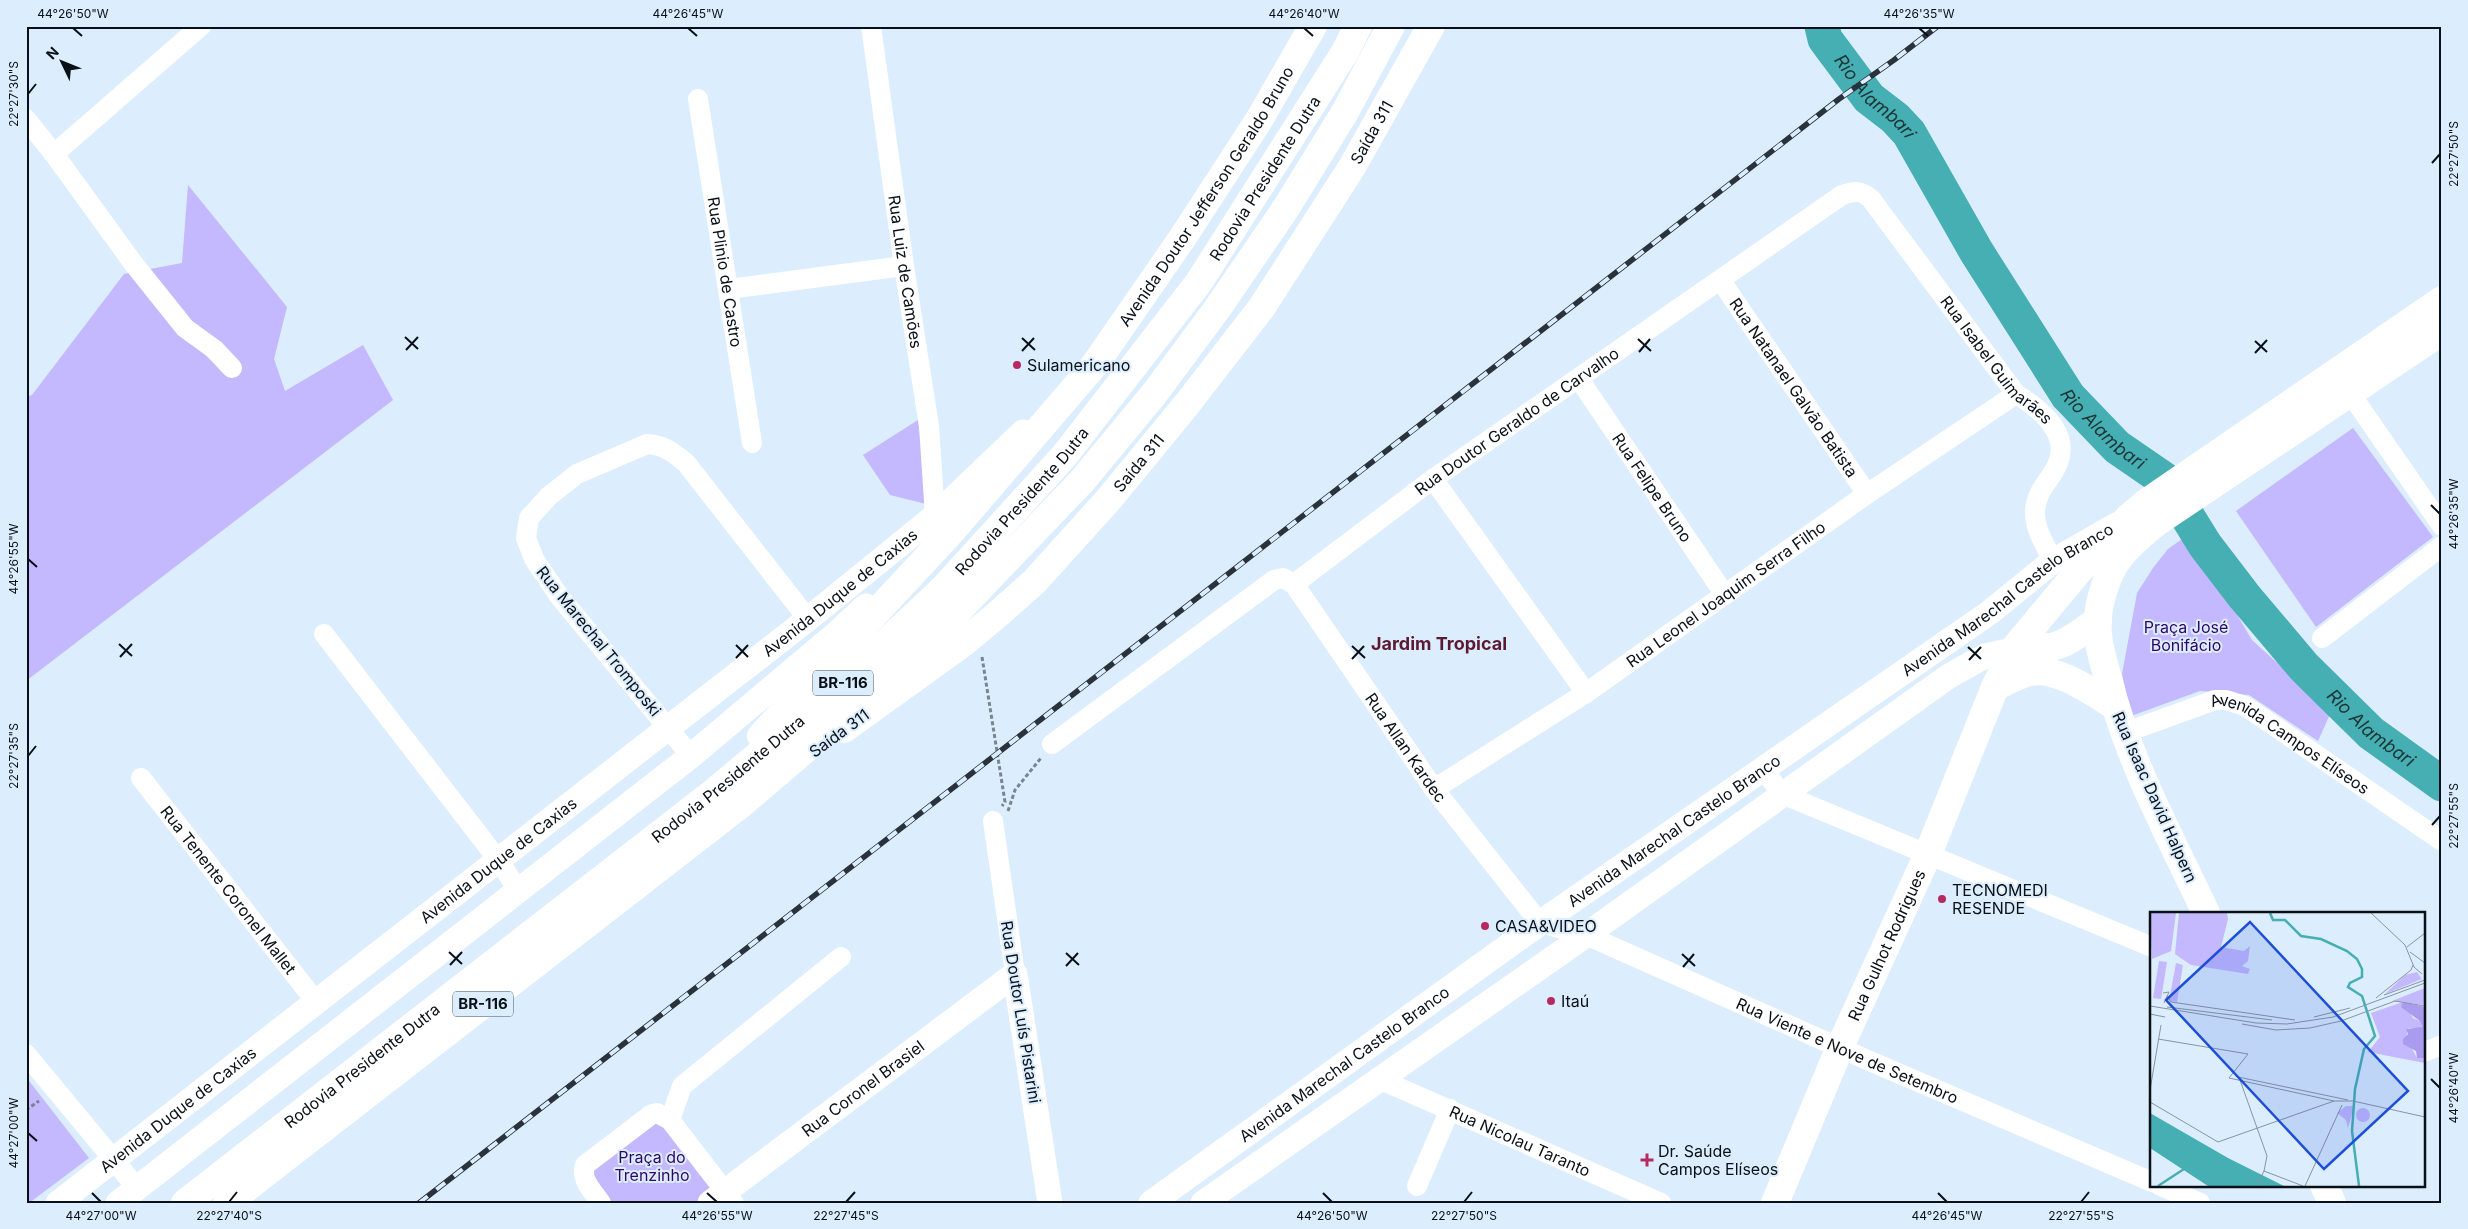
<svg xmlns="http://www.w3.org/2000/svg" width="2468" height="1229" viewBox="0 0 2468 1229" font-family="Inter,sans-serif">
<rect width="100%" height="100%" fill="#dcedfd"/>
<!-- green -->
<g fill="#c4b8fe">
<polygon points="188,185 287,307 274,359 285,391 363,345 393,400 26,681 26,397 32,395 124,274 182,263"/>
<polygon points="918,420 930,505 890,495 863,455"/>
<polygon points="2353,428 2433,537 2316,627 2236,511"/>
<polygon points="2189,534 2252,640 2331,712 2318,741 2249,695 2200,691 2131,716 2122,674 2137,593 2153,568 2168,549"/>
<polygon points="26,1077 89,1158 29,1203 26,1203"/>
<polygon points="659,1116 717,1190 699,1203 611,1203 586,1171"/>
</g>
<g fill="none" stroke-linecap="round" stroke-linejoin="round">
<!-- river -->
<path stroke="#45afb3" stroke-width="35" id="s1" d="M1822 26 1825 39 1869 98 1895 118 1909 133 1976 251 2068 396 2117 447 2165 480 2205 545 2244 596 2304 667 2371 733 2442 784"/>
<!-- path -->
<g stroke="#798591" stroke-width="3" stroke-dasharray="4 2.5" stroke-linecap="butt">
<polyline points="982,657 1005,802 1002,806"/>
<polyline points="1008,811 1015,790 1041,758"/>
<polyline points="26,1110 39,1101"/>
</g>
<!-- minor -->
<g stroke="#fff" stroke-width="20">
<polyline points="201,26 54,154 133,263 185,328 214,349 232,368"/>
<path id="s2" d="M871 26 904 266 929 426 935 516"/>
<path id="s3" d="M698 99 752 443"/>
<polyline points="26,119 54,154"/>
<path id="s4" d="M1721 281 1867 494"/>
<polyline points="728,289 904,266"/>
<path id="s5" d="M1579 379 1725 595"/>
<polyline points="2350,393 2442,526"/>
<polyline points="1433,479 1586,693"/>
<path id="s6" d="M1294 584 1433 479 1842 195C1855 191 1861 190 1871 199L2016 394C2039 408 2070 432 2058 463 2050 482 2037 488 2035 511 2034 529 2046 546 2053 561"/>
<polyline points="324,634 499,861 518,890"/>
<polyline points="2322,638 2442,546"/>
<path id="s7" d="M2124 733 2215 700H2226L2245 706 2442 841"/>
<path id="s8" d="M1052 744 1274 580 1283 578 1294 584 1434 789 1540 923 1586 935 1865 1059 2152 1182"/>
<path d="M691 756 559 596 534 559 526 538 529 518 549 496 577 474 647 444C664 445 673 452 686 463L808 619"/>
<polyline points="1763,769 1782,794 2152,947"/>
<path id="s9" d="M141 778 317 1003"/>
<path id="s10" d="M1434 789 1586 693 1867 494 2016 394"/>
<polyline points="993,821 1015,974"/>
<polyline points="2424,1052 2442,1045"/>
<polyline points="26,1054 137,1188"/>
<path id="s11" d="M1379 1079 1661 1203"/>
<polyline points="670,1120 682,1086 841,957"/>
<polyline points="2159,1185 2200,1203"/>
<polyline points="1417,1186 1450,1109"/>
<path d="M601 1203C593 1191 580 1180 585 1165L652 1114 657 1113 670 1120 734 1203"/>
</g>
<!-- tertiary -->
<g stroke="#fff" stroke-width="25">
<path id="s12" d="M58 1203 808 619 935 516 1023 432"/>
<polyline points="118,1203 691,756 838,632 866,606"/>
<path id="s13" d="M710 1203 1015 974 1050 1203"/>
<path id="s14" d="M1151 1203 1540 923 1989 613 2053 561 2116 525"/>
<polyline points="1203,1203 1586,935 1949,676 1985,656 2013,650"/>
</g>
<!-- secondary -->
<g stroke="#fff" stroke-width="28">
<path id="s15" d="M1096 363 1183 237 1259 120 1313 26"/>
<path d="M2013 650C2058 649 2062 647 2098 620"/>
<path d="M1995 687C2005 682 2016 676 2026 673 2054 664 2092 692 2115 706"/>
<path id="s16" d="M844 729 962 644 998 614 1034 582 1109 499 1187 404 1262 307 1352 167 1431 26"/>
<path d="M2206 913C2170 836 2128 761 2108 678 2104 664 2099 649 2098 634 2096 616 2101 595 2108 578 2117 554 2138 538 2157 522L2442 331"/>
<polyline points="2324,1185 2332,1203"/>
<path id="s17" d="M1775 1203 1840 1047 1928 854 1995 687 2013 650 2077 573 2129 517 2147 502 2442 300"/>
</g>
<!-- motorway -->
<g stroke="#fff" stroke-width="28">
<polyline points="761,736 950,533 1096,363"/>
<path id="s18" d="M185 1203 714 792 829 696 943 589 1064 456 1199 282 1345 52 1358 26"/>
<polyline points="227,1203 740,805 849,712 955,614 1082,481 1154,394 1217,309 1286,208 1345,112 1391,26"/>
</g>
<defs>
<polyline id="rail" points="419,1203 1839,99 1894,60 1938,26"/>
</defs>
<!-- rail casing -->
<use href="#rail" stroke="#2a323b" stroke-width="5.5"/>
<!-- rail -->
<use href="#rail" stroke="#dcedfd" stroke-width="4" stroke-dasharray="11" stroke-linecap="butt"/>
</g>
<!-- ticks -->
<path fill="none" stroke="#091017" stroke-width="2" d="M73 28 82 36M688 28 697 36M1304 28 1313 36M1919 28 1928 36M28 94 36 84M2432 163 2440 154M405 337 418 349M1022 338 1035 350M1638 339 1651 351M2255 341 2267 352M406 350 418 337M1022 351 1034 338M1639 352 1650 339M2255 353 2267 340M2431 505 2440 514M28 559 37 567M119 644 132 656M736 645 748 657M1352 646 1365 658M1968 647 1981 659M120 657 132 644M736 658 748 645M1352 659 1364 646M1969 660 1981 647M28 756 36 746M2432 825 2440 816M449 952 462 964M1066 953 1079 965M1682 954 1695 966M450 965 462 952M1066 966 1078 953M1683 967 1694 954M2431 1079 2440 1088M28 1133 37 1141M92 1193 101 1202M707 1193 717 1202M1323 1193 1332 1202M1938 1193 1947 1202M229 1202 237 1192M846 1202 855 1192M1464 1202 1472 1192M2081 1202 2089 1192"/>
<!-- markers -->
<g fill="#b62a61" stroke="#dcedfd" stroke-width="2">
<circle cx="1017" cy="365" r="5"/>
<circle cx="1942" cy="899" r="5"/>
<circle cx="1485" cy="926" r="5"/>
<circle cx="1551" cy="1001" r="5"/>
<path d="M1644.5 1152.5h5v5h5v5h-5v5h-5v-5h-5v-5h5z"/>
</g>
<g text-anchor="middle" stroke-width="4" stroke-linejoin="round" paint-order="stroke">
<!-- shield labels -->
<g fill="#dcedfd" stroke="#48525c" stroke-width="1">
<rect x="813" y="670.5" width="60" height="25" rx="4"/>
<rect x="453" y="991.5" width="60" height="25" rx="4"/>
</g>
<g font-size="15" font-weight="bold" fill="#091017">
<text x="843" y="688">BR-116</text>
<text x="483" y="1009">BR-116</text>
</g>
<!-- street labels -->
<g font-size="16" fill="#091017" stroke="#dcedfd">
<text dy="6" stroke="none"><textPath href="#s16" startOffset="804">Saída 311</textPath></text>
<text dy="6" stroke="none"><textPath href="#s18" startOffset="1499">Rodovia Presidente Dutra</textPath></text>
<text dy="6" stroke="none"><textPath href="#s15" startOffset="200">Avenida Doutor Jefferson Geraldo Bruno</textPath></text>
<text dy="6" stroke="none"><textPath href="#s3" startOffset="175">Rua Plinio de Castro</textPath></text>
<text dy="6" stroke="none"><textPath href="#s2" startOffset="248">Rua Luiz de Camões</textPath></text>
<text dy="6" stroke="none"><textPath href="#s6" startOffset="908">Rua Isabel Guimarães</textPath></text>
<text dy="6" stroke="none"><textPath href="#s4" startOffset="129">Rua Natanael Galvão Batista</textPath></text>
<text dy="6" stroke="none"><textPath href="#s6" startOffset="276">Rua Doutor Geraldo de Carvalho</textPath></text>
<text dy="6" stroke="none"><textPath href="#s16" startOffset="399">Saída 311</textPath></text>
<text dy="6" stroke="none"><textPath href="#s5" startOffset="131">Rua Felipe Bruno</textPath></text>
<text dy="6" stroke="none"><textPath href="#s18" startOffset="1094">Rodovia Presidente Dutra</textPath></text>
<text dy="6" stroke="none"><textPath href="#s12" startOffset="992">Avenida Duque de Caxias</textPath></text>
<text dy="6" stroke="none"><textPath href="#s10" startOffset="351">Rua Leonel Joaquim Serra Filho</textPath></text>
<text dy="6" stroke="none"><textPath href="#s14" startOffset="1048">Avenida Marechal Castelo Branco</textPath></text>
<text transform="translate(599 641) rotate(51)" y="6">Rua Marechal Tromposki</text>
<text transform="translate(839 733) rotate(-36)" y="6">Saída 311</text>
<text dy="6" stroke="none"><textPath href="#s8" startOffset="496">Rua Allan Kardec</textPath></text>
<text dy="6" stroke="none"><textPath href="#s7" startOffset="184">Avenida Campos Elíseos</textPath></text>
<text dy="6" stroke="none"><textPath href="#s18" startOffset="689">Rodovia Presidente Dutra</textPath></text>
<text transform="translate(2155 797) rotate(66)" y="6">Rua Isaac David Halpern</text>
<text dy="6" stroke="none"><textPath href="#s14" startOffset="642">Avenida Marechal Castelo Branco</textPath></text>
<text dy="6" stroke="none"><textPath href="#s12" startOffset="558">Avenida Duque de Caxias</textPath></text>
<text dy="6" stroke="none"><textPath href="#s9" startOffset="142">Rua Tenente Coronel Mallet</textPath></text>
<text dy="6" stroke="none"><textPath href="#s17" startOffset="281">Rua Gulhot Rodrigues</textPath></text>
<text transform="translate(1021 1012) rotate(81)" y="6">Rua Doutor Luís Pistarini</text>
<text dy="6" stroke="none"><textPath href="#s8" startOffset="1050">Rua Viente e Nove de Setembro</textPath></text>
<text dy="6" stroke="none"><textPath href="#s14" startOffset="238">Avenida Marechal Castelo Branco</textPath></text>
<text dy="6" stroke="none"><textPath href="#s18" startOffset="224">Rodovia Presidente Dutra</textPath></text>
<text dy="6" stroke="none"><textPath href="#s13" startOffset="191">Rua Coronel Brasiel</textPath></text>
<text dy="6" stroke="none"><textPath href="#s12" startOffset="152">Avenida Duque de Caxias</textPath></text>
<text dy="6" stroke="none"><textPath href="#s11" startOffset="154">Rua Nicolau Taranto</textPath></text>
</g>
<!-- poi labels -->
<g font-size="16" fill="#091017" stroke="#dcedfd" text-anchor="start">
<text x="1027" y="371">Sulamericano</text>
<text x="1952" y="896">TECNOMEDI<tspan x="1952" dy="18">RESENDE</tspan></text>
<text x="1495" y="932">CASA&amp;VIDEO</text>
<text x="1561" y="1007">Itaú</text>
<text x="1658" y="1157">Dr. Saúde<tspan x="1658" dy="18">Campos Elíseos</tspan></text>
</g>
<!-- park labels -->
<g font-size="16" fill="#30056a" stroke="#dcedfd">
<text x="2186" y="633">Praça José<tspan x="2186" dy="18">Bonifácio</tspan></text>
<text x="652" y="1163">Praça do<tspan x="652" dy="18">Trenzinho</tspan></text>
</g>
<!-- water labels -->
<g font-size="18" font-style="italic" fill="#1d3536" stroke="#dcedfd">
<text dy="6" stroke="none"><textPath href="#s1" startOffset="90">Rio Alambari</textPath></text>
<text dy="6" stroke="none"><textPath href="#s1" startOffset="496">Rio Alambari</textPath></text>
<text dy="6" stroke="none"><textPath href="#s1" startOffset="901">Rio Alambari</textPath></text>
</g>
<!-- neighbourhood labels -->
<g font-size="18" font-weight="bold" fill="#5c1931" stroke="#dcedfd">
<text x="1439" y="650">Jardim Tropical</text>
</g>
</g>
<!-- overview -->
<g transform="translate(2150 912)">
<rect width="275" height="275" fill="#dcedfd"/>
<path d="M0 1H26L21 39 2 47ZM29 1H77L78 7 71 35 94 39 100 34 98 49 92 54 100 57 98 62 41 53 25 42ZM9 49 17 50 11 87 3 86ZM26 51 33 53 27 90 19 89ZM267 60 272 67 235 82 255 63ZM275 76V93L242 89ZM253 90 263 106 270 109 272 116H258L256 126 267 146H275V151L218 140 230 125 221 101ZM196 194H204L198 216 196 208 187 201ZM206 203a7 7 0 1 1 14 0a7 7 0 1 1-14 0Z" fill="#c4b8fe"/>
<path d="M253 90 275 95V146H267L266 139 253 132V127L258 122 256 117 272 115 270 109 251 95Z" fill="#ab9bee"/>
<path d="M0 201 78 246 134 274H58L0 236Z" fill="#45afb3"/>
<path fill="none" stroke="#45afb3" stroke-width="2.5" d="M120 1 123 8H135L151 24 171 27 197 39 207 47 212 57V65L200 71 198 75 212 84 225 124 214 137 205 177 202 219 209 274M8 274 34 257"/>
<path fill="none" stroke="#8895a1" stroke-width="1" d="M221 1 255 33 264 55 272 62M257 35 275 21M260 40 275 51M13 81 19 80 14 91M234 83 275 68M17 84 21 90 145 108M226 86 261 58 263 53M0 94 106 111 137 112 183 105 275 71M17 95 122 108M0 102 15 105M164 105 200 96M92 112 126 118 160 116 191 109 245 89 275 94M8 127 98 142 79 166 184 189M84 160 88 165 198 188M90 168 117 244 114 259M0 178 11 113M0 190 68 230 184 189H203L275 205M107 274 114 259 153 274M155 274 192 193"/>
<path fill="#1d4ed8" fill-opacity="0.15" stroke="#1d4ed8" stroke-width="2.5" d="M100 10 258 179 174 257 16 88Z"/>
<rect width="275" height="275" fill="none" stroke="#091017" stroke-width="2.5"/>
</g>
<!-- border -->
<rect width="2468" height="1229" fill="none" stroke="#dcedfd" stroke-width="55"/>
<!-- north arrow -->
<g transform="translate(62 62) rotate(313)" stroke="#dcedfd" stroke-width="4" paint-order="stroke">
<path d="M0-4L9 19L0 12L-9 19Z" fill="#091017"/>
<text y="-8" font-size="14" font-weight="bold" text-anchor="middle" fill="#091017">N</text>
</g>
<rect x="28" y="28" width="2412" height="1174" fill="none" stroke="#091017" stroke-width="2"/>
<g font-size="12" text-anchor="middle" fill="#091017">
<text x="73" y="18">44°26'50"W</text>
<text x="688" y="18">44°26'45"W</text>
<text x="1304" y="18">44°26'40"W</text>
<text x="1919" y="18">44°26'35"W</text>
<text transform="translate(14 94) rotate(-90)" y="4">22°27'30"S</text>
<text transform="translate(2454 154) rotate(-90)" y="4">22°27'50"S</text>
<text transform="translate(2454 514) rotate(-90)" y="4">44°26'35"W</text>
<text transform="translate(14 559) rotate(-90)" y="4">44°26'55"W</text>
<text transform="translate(14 756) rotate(-90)" y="4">22°27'35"S</text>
<text transform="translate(2454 816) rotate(-90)" y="4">22°27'55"S</text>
<text transform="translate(2454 1088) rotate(-90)" y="4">44°26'40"W</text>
<text transform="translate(14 1133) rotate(-90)" y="4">44°27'00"W</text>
<text x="101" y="1220">44°27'00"W</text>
<text x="229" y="1220">22°27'40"S</text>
<text x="717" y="1220">44°26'55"W</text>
<text x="846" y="1220">22°27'45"S</text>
<text x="1332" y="1220">44°26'50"W</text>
<text x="1464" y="1220">22°27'50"S</text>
<text x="1947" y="1220">44°26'45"W</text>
<text x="2081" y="1220">22°27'55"S</text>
</g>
</svg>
